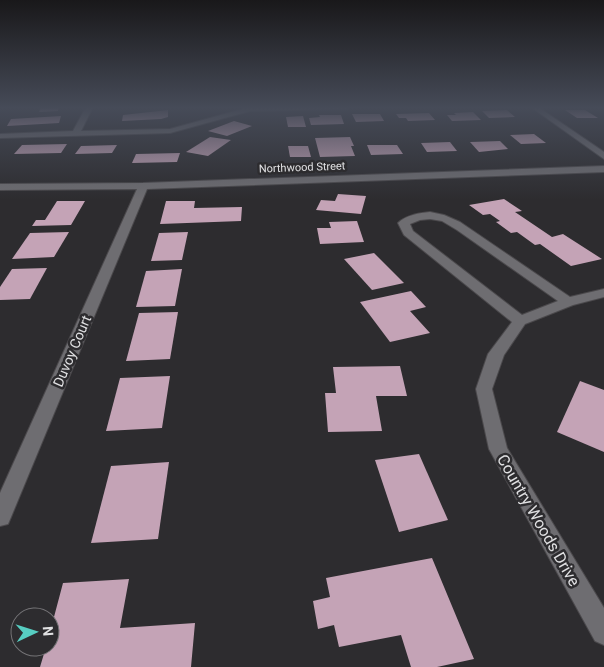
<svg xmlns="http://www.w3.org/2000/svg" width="604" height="667" viewBox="0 0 604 667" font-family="Roboto,sans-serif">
<rect width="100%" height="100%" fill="#2d2c2f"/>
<!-- building -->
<g fill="#c4a3b6">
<polygon points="41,107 59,107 58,111 39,112"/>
<polygon points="168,110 168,117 161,119 122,121 123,115"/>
<polygon points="507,110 515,117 489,118 482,111"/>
<polygon points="565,110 585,110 598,118 577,118"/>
<polygon points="473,112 481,120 452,121 447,115 456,115 454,113"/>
<polygon points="429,113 435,120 408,121 406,118 399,118 396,114"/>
<polygon points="352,114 380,114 384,121 356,122"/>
<polygon points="319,115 341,115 344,124 311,125 309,118 320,117"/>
<polygon points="61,116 59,123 7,126 11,119"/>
<polygon points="303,116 306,127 288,127 286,117"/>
<polygon points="234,121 252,126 227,136 208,131"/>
<polygon points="534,134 546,143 521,144 510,135"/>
<polygon points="210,137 231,140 208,156 186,152"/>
<polygon points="350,137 354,146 351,146 355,156 320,157 315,138"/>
<polygon points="500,141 508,149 479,152 470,142"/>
<polygon points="450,142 457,151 427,152 421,143"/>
<polygon points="67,144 61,153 14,154 22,145"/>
<polygon points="117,145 112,153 75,154 81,146"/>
<polygon points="367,145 397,145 403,154 371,155"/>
<polygon points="288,146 308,146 311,157 290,157"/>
<polygon points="180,153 177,162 132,163 136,154"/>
<polygon points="338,194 366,196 361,214 316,210 321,200 335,201"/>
<polygon points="504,199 522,211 515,212 552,237 563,234 602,259 571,266 540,244 535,245 517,232 511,233 496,222 500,221 490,214 483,215 469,205"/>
<polygon points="57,201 85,201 71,225 32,226 36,220 45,220"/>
<polygon points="166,201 195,201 194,208 242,207 241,221 160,224"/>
<polygon points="357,221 364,242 320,244 317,228 331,228 329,222"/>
<polygon points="69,232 54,257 12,259 30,233"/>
<polygon points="188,232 182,260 151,261 159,233"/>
<polygon points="374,253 404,283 372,290 344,259"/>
<polygon points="47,268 30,299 0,300 0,287 12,269"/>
<polygon points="182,269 175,306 136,307 146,271"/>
<polygon points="411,291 426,307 410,311 430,333 390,342 360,302"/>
<polygon points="178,312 170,359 126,361 139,313"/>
<polygon points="400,366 407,396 376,396 382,431 328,432 325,393 336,393 333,367"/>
<polygon points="170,376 162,428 106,431 120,378"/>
<polygon points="580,381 604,390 604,452 557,432"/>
<polygon points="419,454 448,520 399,532 375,460"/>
<polygon points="169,462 158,539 91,543 111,466"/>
<polygon points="432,558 474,659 437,667 411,667 401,635 339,647 334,625 318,629 313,601 330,597 326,578"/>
<polygon points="129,579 120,628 195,623 191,667 40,667 46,647 50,647 50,632 63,583"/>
</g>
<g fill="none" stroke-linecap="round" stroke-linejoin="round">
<defs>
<g id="minor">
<polygon points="86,107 93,107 81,131 170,129 250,107 351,107 347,109 250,111 170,133 0,138 0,134 73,131"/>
<polygon points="531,107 538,107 604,152 604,159"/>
<polygon points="604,166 604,172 147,189 11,517 8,524 0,526 0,493 137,189 0,190 0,184 143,183"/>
<path d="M430 212 444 215 460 222 570 297 604 289V297L573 305 525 324 504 355 492 389 507 448 604 608V645L595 641 489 449 476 389 488 354 512 322 404 235 398 223C406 215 419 213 430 212ZM430 219 442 221 457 230 558 301 522 315 413 231 410 224 420 220Z"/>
</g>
</defs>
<!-- minor casing -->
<use href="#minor" stroke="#4b494c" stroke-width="2"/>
<!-- minor -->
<use href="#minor" fill="#6e6d71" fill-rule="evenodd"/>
</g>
<!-- sky -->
<linearGradient id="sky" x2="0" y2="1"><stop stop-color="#19181a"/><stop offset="0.54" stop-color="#464b58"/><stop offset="1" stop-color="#464b58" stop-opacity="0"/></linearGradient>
<rect width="604" height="200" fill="url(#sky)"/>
<g text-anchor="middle" stroke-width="5" stroke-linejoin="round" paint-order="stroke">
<!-- far-street labels -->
<g font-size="11" fill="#e1e1e3" stroke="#2d2c2f">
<text transform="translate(302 167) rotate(-2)" y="4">Northwood Street</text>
</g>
<!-- street labels -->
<g font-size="14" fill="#e1e1e3" stroke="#2d2c2f">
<text transform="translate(72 351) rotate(-67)" y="5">Duvoy Court</text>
</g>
<!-- near-street labels -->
<g font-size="16" fill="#e1e1e3" stroke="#2d2c2f">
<text transform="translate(539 520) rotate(60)" y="6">Country Woods Drive</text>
</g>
</g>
<!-- north arrow -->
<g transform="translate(35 632) rotate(86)"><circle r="24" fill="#2d2c2f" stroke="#757477"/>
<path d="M0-4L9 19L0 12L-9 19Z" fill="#57cec2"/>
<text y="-8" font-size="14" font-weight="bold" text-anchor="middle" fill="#e1e1e3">N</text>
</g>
</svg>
